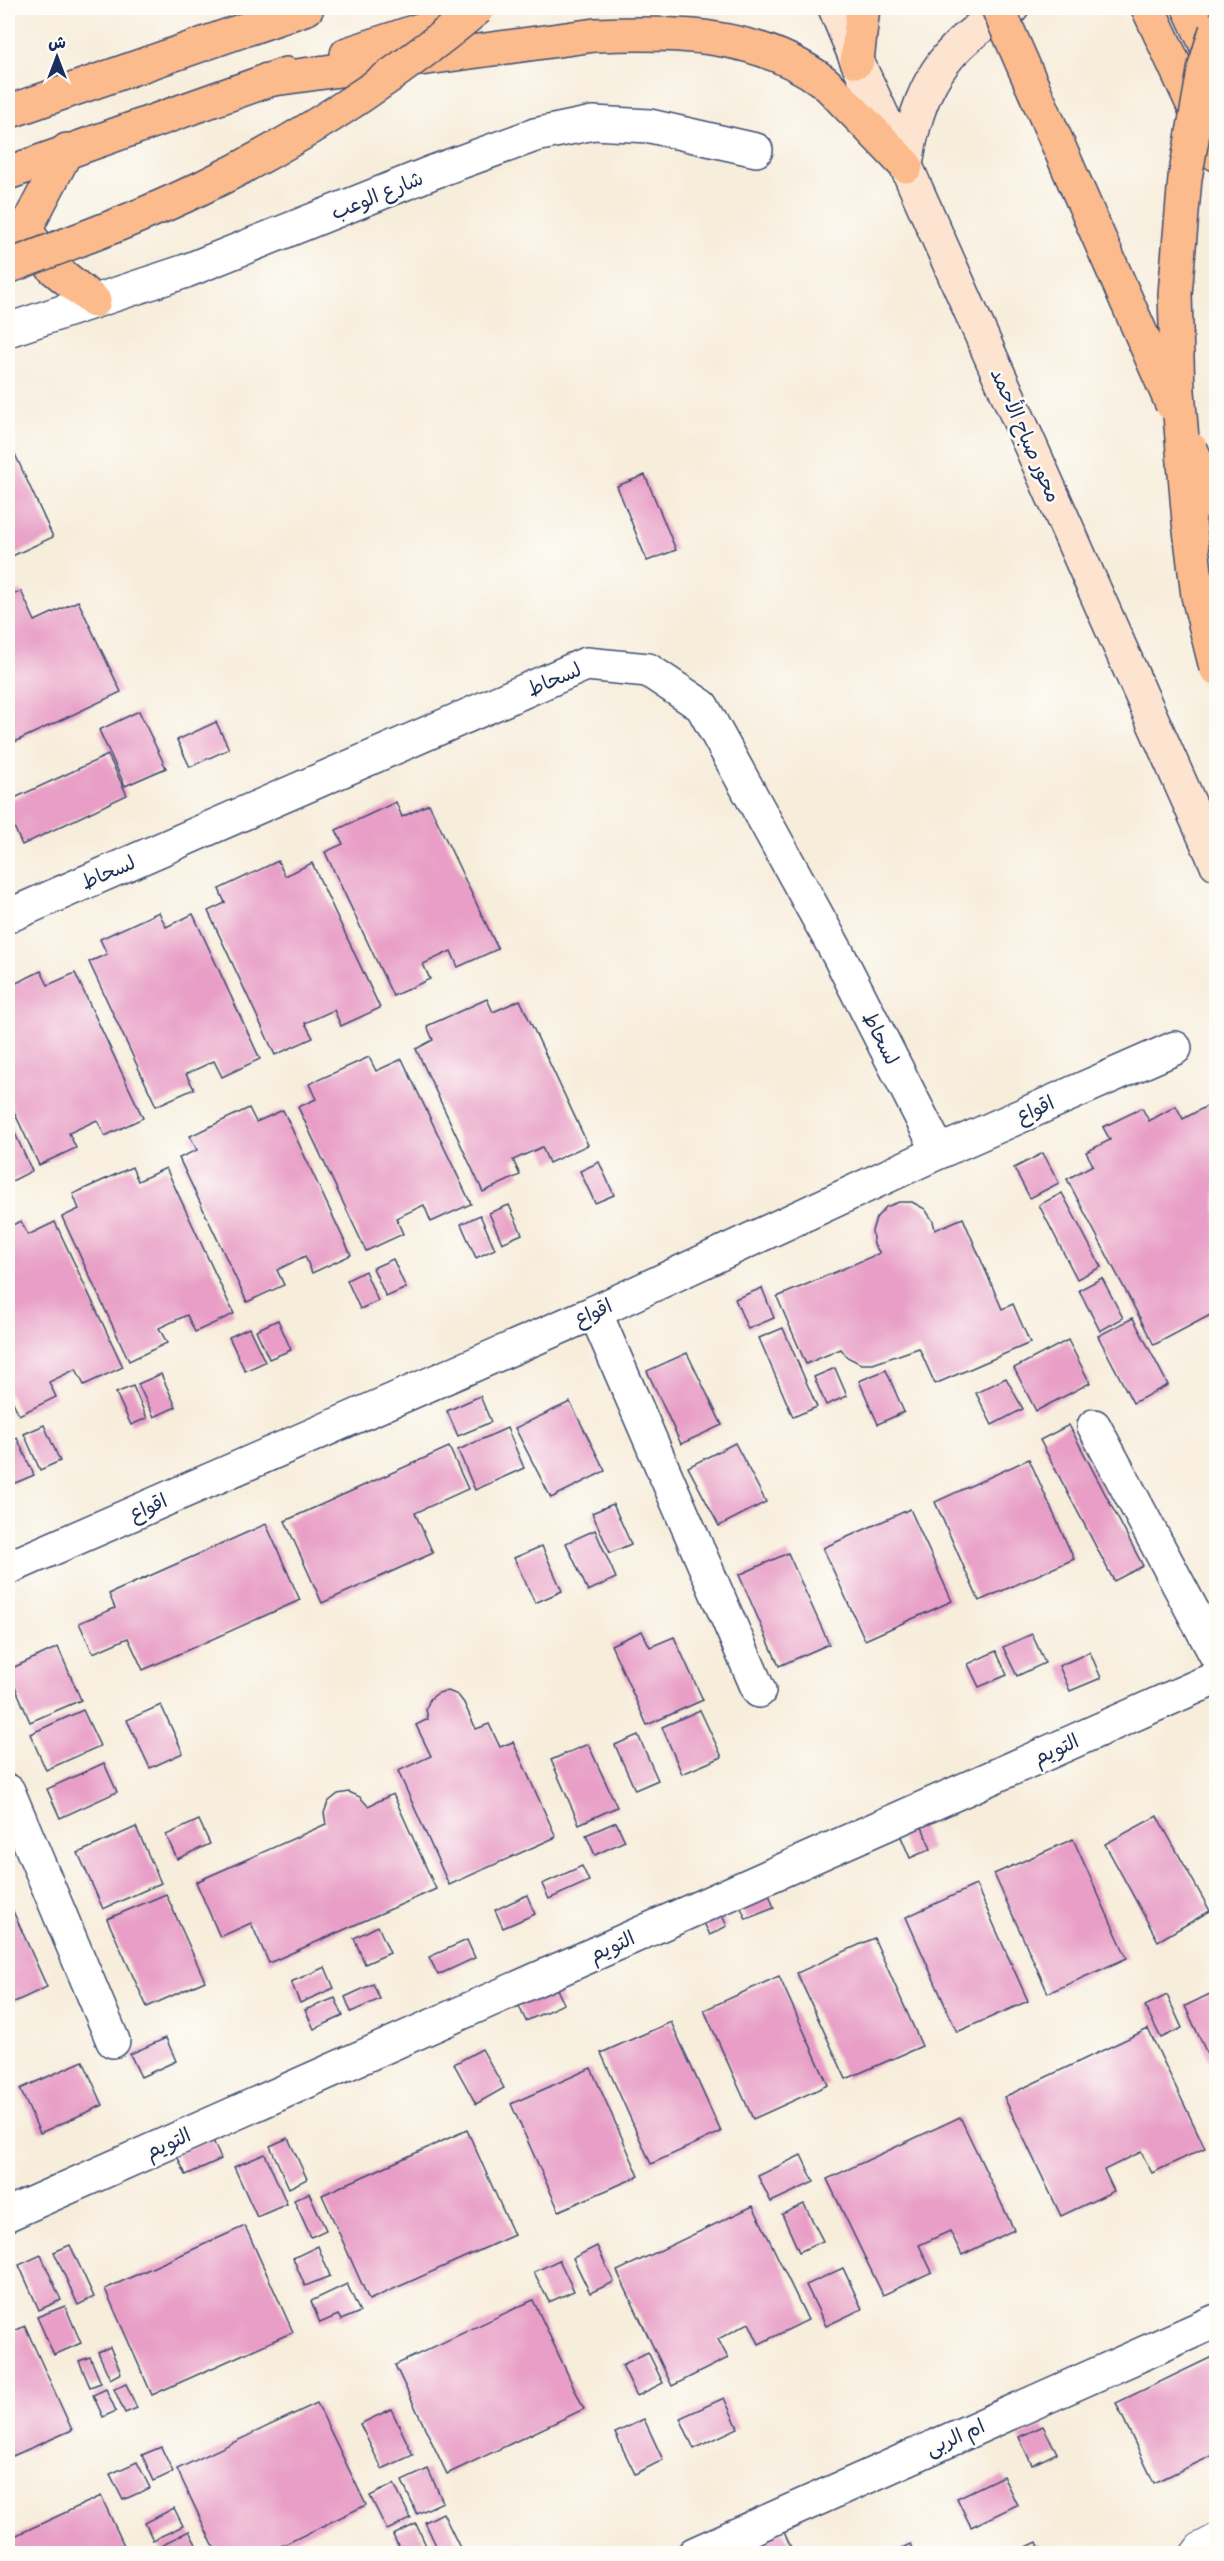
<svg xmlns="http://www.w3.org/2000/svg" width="1224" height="2561" viewBox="0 0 1224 2561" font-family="Dekko,'Playpen Sans Arabic',sans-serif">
<rect width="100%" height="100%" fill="#fdfcf7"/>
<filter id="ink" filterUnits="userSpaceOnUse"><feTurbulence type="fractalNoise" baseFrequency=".0167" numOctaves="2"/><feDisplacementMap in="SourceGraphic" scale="12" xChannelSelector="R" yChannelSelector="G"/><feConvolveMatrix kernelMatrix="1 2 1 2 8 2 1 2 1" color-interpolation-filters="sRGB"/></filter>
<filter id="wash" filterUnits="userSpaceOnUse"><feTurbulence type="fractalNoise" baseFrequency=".008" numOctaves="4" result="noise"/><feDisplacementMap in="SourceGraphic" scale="24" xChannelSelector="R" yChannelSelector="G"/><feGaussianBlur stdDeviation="1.35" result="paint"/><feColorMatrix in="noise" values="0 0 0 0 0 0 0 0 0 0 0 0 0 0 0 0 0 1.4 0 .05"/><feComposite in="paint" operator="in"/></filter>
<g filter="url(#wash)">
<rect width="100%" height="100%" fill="#f7eddb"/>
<g id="blocks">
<!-- building -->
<g fill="#e89ec6">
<polygon points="8,439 53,537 8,558"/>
<polygon points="645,475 676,550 647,561 617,486"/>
<polygon points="21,591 35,621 78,601 121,692 8,745 8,597"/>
<polygon points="139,711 166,768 125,786 99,730"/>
<polygon points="216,722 229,749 190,767 177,740"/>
<polygon points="108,755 127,795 22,845 8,813 8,801"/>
<polygon points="396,802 402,817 429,804 498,949 458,967 451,951 423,964 430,979 393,996 325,852 343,844 336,830"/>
<polygon points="278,861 285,876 312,863 380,1008 341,1026 334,1010 305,1023 313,1038 275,1055 208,911 225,903 219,889"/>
<polygon points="159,912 166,927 193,914 260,1059 222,1077 214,1061 186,1074 194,1089 156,1106 89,962 107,954 100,939"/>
<polygon points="41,971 48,985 75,973 143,1118 105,1136 97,1120 69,1133 76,1148 39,1165 8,1099 8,987"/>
<polygon points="487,999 493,1012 520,1000 588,1145 549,1163 542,1147 513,1160 520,1175 483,1192 416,1049 433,1040 427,1026"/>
<polygon points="369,1057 376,1071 402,1059 471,1204 431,1222 424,1205 396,1218 403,1234 366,1251 298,1107 316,1099 309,1084"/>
<polygon points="1216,1101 1216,1312 1154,1345 1067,1179 1093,1165 1086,1152 1110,1140 1103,1127 1142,1108 1149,1121 1176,1106 1183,1119"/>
<polygon points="249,1108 256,1122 283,1110 351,1255 312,1273 305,1256 277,1270 284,1285 247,1302 179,1158 197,1150 190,1136"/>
<polygon points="8,1118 32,1171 8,1183"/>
<polygon points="1043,1153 1059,1183 1030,1198 1014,1168"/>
<polygon points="599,1162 614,1195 595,1203 580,1171"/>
<polygon points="132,1167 138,1181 166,1168 234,1314 195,1332 187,1315 159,1328 167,1343 129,1361 62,1217 79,1209 73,1194"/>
<polygon points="1062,1193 1101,1267 1077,1279 1039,1205"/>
<polygon points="899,1202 912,1202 925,1209 933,1221 935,1230 963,1218 1002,1309 1013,1304 1030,1343 935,1384 919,1348 873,1364 861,1364 847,1357 841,1349 806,1364 777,1297 880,1253 874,1245 872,1231 876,1218 886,1207"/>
<polygon points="509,1205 522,1234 502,1243 489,1213"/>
<polygon points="480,1215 495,1249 476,1258 461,1224"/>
<polygon points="21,1221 28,1235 55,1222 123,1367 84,1385 76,1369 49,1382 56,1397 19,1415 8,1391 8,1227"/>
<polygon points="393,1259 406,1288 386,1297 373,1268"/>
<polygon points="365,1271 378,1301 360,1309 347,1280"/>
<polygon points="1102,1278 1123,1318 1100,1331 1079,1290"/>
<polygon points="762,1288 774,1318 748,1329 735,1299"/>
<polygon points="1133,1318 1168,1385 1133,1403 1098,1336"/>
<polygon points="278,1320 291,1350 269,1359 256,1330"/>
<polygon points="249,1328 265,1362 245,1371 229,1337"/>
<polygon points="783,1328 817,1407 793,1417 759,1338"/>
<polygon points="1068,1340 1090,1383 1036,1411 1014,1368"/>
<polygon points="687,1353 722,1425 681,1444 647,1371"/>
<polygon points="835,1368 847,1396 826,1405 814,1377"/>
<polygon points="886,1370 904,1412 878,1424 859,1381"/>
<polygon points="161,1374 176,1407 154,1417 138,1384"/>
<polygon points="1006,1378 1023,1409 992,1425 976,1393"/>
<polygon points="133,1386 147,1418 131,1425 116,1393"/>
<polygon points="480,1396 491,1422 458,1436 447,1411"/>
<polygon points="570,1402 605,1471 551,1498 515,1428"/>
<polygon points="44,1425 60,1461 40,1470 24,1434"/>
<polygon points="1069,1425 1143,1566 1114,1581 1040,1440"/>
<polygon points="507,1428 524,1468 475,1490 458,1450"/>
<polygon points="17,1438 34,1475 13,1484 8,1472 8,1443"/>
<polygon points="735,1443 766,1502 719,1526 688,1467"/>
<polygon points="449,1447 468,1489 415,1513 433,1553 322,1603 285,1521"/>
<polygon points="1029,1459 1074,1559 979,1601 935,1502"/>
<polygon points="613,1504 631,1544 610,1553 592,1513"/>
<polygon points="910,1509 952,1601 865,1640 823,1548"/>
<polygon points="266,1524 300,1600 143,1670 128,1638 93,1653 79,1623 115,1608 109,1594"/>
<polygon points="595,1530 616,1578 588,1591 566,1543"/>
<polygon points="542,1546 562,1591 535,1603 514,1558"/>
<polygon points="788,1553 829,1644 779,1666 739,1575"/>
<polygon points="642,1631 650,1647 674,1637 703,1700 647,1725 611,1645"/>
<polygon points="1032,1634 1045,1663 1017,1676 1003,1647"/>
<polygon points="58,1647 81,1700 30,1722 8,1670"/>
<polygon points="996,1651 1007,1675 979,1687 968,1664"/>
<polygon points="1090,1652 1101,1678 1070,1691 1059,1666"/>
<polygon points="448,1691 458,1695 464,1703 476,1729 489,1724 500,1747 513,1742 556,1837 449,1885 398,1771 431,1756 416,1725 428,1719 426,1709 430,1699 438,1693"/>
<polygon points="161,1705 183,1753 150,1768 127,1720"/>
<polygon points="83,1710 100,1746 46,1770 30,1734"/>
<polygon points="700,1710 722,1757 682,1774 662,1727"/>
<polygon points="638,1735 658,1780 635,1790 615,1745"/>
<polygon points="588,1744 617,1807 579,1824 551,1760"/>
<polygon points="104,1763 117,1792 60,1818 47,1789"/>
<polygon points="349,1792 360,1797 368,1806 393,1794 436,1889 269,1963 251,1923 220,1937 196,1882 326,1824 324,1813 328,1802 338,1794"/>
<polygon points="1157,1816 1210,1911 1158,1941 1105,1844"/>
<polygon points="199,1820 210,1844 177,1859 166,1835"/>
<polygon points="616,1822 625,1841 595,1855 586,1835"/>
<polygon points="920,1822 931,1849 910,1858 899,1832"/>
<polygon points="136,1827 161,1883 103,1909 78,1853"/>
<polygon points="1073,1839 1127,1958 1048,1993 994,1874"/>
<polygon points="582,1866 589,1881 549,1899 542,1884"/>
<polygon points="976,1885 1028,2001 957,2032 906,1917"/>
<polygon points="768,1891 774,1908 746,1919 739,1903"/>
<polygon points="166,1894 205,1981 147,2007 107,1919"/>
<polygon points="527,1895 535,1914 503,1928 495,1910"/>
<polygon points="8,1900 47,1987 8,2005"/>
<polygon points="719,1909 727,1926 710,1935 701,1917"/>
<polygon points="378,1926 390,1953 365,1964 354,1938"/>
<polygon points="874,1938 922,2046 846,2079 797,1973"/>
<polygon points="467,1940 475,1958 438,1975 429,1957"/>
<polygon points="325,1967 334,1988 300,2003 291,1982"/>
<polygon points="779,1976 828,2085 753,2119 704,2010"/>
<polygon points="373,1984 380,1999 351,2012 345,1997"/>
<polygon points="555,1985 564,2004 526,2021 517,2002"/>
<polygon points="1216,1991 1216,2073 1185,2006"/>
<polygon points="1167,1995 1182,2028 1161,2038 1145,2006"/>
<polygon points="335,1998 343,2016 314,2029 305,2010"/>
<polygon points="671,2022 721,2132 651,2164 601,2053"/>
<polygon points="1148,2029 1205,2148 1152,2173 1141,2152 1104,2170 1114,2191 1061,2216 1004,2097"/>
<polygon points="166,2038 176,2061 141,2077 130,2054"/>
<polygon points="482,2049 504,2088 476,2104 454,2064"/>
<polygon points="83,2061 103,2105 40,2133 20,2089"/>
<polygon points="591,2068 639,2176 559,2211 511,2104"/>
<polygon points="960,2117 1014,2230 962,2255 950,2231 919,2245 932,2272 883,2295 827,2179"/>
<polygon points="467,2130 514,2235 369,2300 322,2195"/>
<polygon points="212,2138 221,2159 186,2175 176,2154"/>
<polygon points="288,2138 307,2179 289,2188 270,2146"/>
<polygon points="265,2154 287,2204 257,2217 234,2167"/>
<polygon points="801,2155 814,2182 771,2202 758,2176"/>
<polygon points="309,2193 326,2230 311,2237 294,2200"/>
<polygon points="804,2204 823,2241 799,2252 782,2214"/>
<polygon points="753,2206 808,2320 759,2344 749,2323 718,2339 728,2358 672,2386 617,2271"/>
<polygon points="245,2226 293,2332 152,2395 105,2289"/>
<polygon points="70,2245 94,2297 78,2305 54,2252"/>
<polygon points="318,2246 330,2276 305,2286 293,2258"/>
<polygon points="597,2246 614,2282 590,2293 573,2258"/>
<polygon points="41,2255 61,2300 39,2310 19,2265"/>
<polygon points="559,2260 574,2291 549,2302 534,2272"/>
<polygon points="843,2268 862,2309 826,2326 806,2285"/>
<polygon points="347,2284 360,2312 341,2320 338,2315 320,2323 311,2301"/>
<polygon points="533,2300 584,2409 447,2474 395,2365"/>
<polygon points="65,2306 81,2343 54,2355 37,2317"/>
<polygon points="25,2326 72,2430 8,2458 8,2334"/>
<polygon points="110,2347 121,2373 110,2379 98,2352"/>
<polygon points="648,2352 663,2383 637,2396 622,2365"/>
<polygon points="1216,2355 1216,2454 1154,2483 1116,2403"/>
<polygon points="90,2357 101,2383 90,2387 79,2361"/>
<polygon points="126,2384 137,2408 125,2413 114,2389"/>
<polygon points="106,2389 116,2411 103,2417 93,2395"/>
<polygon points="724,2398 738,2428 694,2449 680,2418"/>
<polygon points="317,2403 366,2505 265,2554 217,2554 177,2469"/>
<polygon points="391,2409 413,2455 382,2469 360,2424"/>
<polygon points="644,2419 663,2460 635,2474 615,2433"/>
<polygon points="1043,2426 1057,2453 1032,2465 1019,2437"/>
<polygon points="161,2447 173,2472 154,2481 142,2455"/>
<polygon points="137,2462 150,2488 123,2500 110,2474"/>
<polygon points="428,2469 443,2502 417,2514 402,2481"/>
<polygon points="1003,2476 1017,2505 971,2527 957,2498"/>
<polygon points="394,2484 411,2519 387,2530 370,2496"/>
<polygon points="101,2496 128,2554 8,2554 8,2539"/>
<polygon points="174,2508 183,2526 153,2540 145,2523"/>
<polygon points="443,2513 461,2550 454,2554 440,2554 425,2522"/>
<polygon points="416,2524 430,2554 402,2554 393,2535"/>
<polygon points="783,2530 794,2554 760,2554 755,2543"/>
<polygon points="189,2531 201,2554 163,2554 159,2546"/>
<polygon points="1037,2542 1042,2554 1012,2554"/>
<polygon points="911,2544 916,2554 891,2554"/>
</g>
</g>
</g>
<g filter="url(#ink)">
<use href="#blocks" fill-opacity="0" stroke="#3c4c71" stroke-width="1.5"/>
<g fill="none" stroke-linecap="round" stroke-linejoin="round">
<defs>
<polyline id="lane" points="1193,2554 1199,2546 1216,2537"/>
<g id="street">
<polyline points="8,330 186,271 433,172 535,135 593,123 650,126 756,150"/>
<polyline points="8,916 586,664 648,670 702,706 838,954 939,1152"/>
<polyline points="595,1312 759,1691"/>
<polyline points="1094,1426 1216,1655"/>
<polyline points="8,1568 595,1312 939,1152 1175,1048"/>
<polyline points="8,1791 113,2041"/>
<polyline points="8,2214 1216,1678"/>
<polyline points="694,2554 1216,2321"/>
</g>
<g id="secondary">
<polyline points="835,8 857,61 906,166 1216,863"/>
<path d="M906 166C916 91 943 43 1012 8"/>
</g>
<g id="primary">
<polyline points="1189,8 1216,66"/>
<polyline points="347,54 471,13"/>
<polyline points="857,61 863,8"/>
<path d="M267 80 595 35C673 32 757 32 823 81 832 88 840 98 849 107 868 126 887 146 906 166"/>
<polyline points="8,112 307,8"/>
<polyline points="8,173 286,74"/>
<polyline points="27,232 53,268 94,301"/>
<polyline points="8,258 25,230 67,150"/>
</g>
<polyline id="highway" points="1148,8 1216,154"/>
</defs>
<!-- lane casing -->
<use href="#lane" stroke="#3c4c71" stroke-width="28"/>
<!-- street casing -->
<use href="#street" stroke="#3c4c71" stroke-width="36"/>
<!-- secondary casing -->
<use href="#secondary" stroke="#3c4c71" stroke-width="36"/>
<!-- primary casing -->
<use href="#primary" stroke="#3c4c71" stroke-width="36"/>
<!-- highway casing -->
<use href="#highway" stroke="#3c4c71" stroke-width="36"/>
<!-- lane -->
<use href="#lane" stroke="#fff" stroke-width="26"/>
<!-- street -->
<use href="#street" stroke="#fff" stroke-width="33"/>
<!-- secondary -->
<use href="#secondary" stroke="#fde4d1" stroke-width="33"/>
<!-- primary -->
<use href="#primary" stroke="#fbbb8c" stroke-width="33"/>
<!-- highway -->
<use href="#highway" stroke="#fbbb8c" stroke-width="33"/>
<defs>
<g id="highway-bridge">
<polyline points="998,8 1172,404"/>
<polyline points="1216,30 1205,66 1185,178 1175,294 1178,391 1189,522 1198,596 1216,668"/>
<path d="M8 267C72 242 138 219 201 188 300 140 393 79 478 8"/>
<polyline points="1191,449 1216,505"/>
</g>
</defs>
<!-- highway-bridge casing -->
<use href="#highway-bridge" stroke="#3c4c71" stroke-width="36" stroke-linecap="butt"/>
<!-- highway-bridge -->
<use href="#highway-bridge" stroke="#fbbb8c" stroke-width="33"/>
</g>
</g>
<g text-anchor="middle" stroke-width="5" stroke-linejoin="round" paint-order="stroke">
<!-- street labels -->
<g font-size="20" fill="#1b2f5e" stroke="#fdfcf7">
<text transform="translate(377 195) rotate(-22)" y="7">شارع الوعب</text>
<text transform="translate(1026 435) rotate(66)" y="7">محور صباح الأحمد</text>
<text transform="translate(554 679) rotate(-23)" y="7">لسحاط</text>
<text transform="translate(108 872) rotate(-23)" y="7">لسحاط</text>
<text transform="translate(881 1038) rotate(63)" y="7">لسحاط</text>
<text transform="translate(1035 1109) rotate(-24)" y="7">اقواع</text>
<text transform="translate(593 1312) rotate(-24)" y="7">اقواع</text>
<text transform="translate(148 1507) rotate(-24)" y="7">اقواع</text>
<text transform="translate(1056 1749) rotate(-24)" y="7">التويم</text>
<text transform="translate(612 1946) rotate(-24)" y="7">التويم</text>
<text transform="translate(168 2143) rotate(-24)" y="7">التويم</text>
<text transform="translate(955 2437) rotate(-24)" y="7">ام الربى</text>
</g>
</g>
<!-- margin -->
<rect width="1224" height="2561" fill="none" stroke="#fdfcf7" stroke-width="30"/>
<!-- north arrow -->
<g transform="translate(57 57)" stroke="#fdfcf7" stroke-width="4.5" paint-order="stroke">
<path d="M0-4.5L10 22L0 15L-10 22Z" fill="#1b2f5e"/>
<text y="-9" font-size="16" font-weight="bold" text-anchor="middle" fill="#1b2f5e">ش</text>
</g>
</svg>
